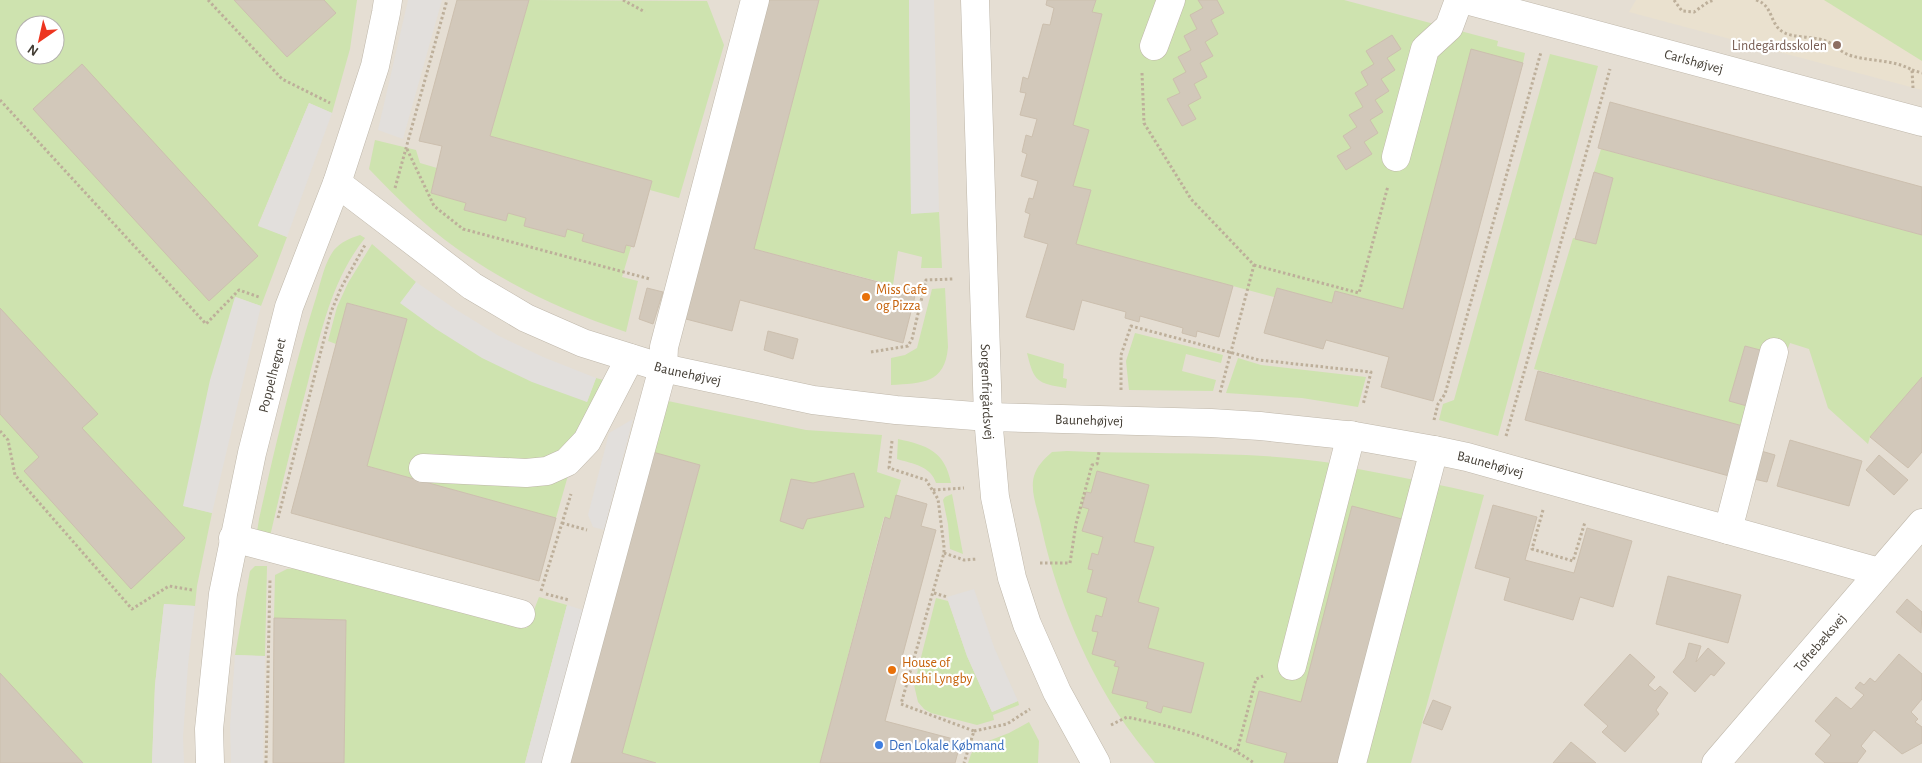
<svg xmlns="http://www.w3.org/2000/svg" width="1922" height="763" viewBox="0 0 1922 763" font-family="'Alegreya Sans',sans-serif">
<rect width="100%" height="100%" fill="#f1ede4"/>
<!-- residential -->
<path fill="#e5ded3" fill-rule="evenodd" d="M0 0H1922V763H0ZM25 25H55V55H25Z"/>
<!-- education -->
<polygon fill="#eae1cf" points="1636,0 1922,0 1922,90 1629,12"/>
<!-- green -->
<g fill="#cee3af" fill-rule="evenodd">
<path d="M0 0H357L350 49 332 113 309 103 258 225 287 237 261 306 236 297 184 506 212 513 197 586 195 606 164 604 155 685 152 763H0ZM25 25H55V55H25Z"/>
<polygon points="529,0 707,1 724,45 679,198 650,190 652,181 490,136"/>
<polygon points="819,0 909,0 911,213 939,212 942,268 921,268 922,257 898,251 893,285 754,249"/>
<polygon points="1096,0 1344,0 1498,41 1497,46 1525,53 1523,63 1471,50 1403,309 1335,291 1332,303 1277,288 1274,297 1076,244 1091,191 1073,186 1089,130 1073,125 1102,15 1092,12"/>
<polygon points="1824,0 1922,0 1922,61"/>
<polygon points="1550,54 1598,66 1498,436 1439,420 1443,404 1454,400"/>
<path d="M375 140 416 150 420 163 437 168 431 193 466 203 464 210 506 221 508 213 526 218 524 226 564 237 567 229 584 234 582 241 624 253 626 245 631 247 622 277 638 281 626 332C564 311 509 286 456 248 424 225 396 197 369 169Z"/>
<polygon points="1601,149 1922,235 1922,377 1870,437 1868,444 1828,408 1809,349 1790,343 1788,348 1766,343 1764,351 1745,346 1729,401 1747,406 1743,426 1534,369 1573,238 1596,244 1613,178 1594,172"/>
<path d="M360 235 365 238C332 279 321 332 308 382 294 435 281 488 269 541L257 532 259 519C275 447 292 374 314 304 320 287 323 265 334 250 341 242 350 238 360 235Z"/>
<polygon points="372,244 416,282 401,303 587,402 596,378 607,381 580,433 556,518 367,466 407,319 348,303 336,344 328,341 337,307 348,283"/>
<path d="M945 288 948 347C945 384 922 383 891 385V358L905 355 917 348 932 289Z"/>
<polygon points="1135,333 1223,355 1221,363 1186,354 1182,371 1216,380 1213,391 1129,390 1126,361"/>
<path d="M1027 353 1064 364 1063 378 1067 379 1066 388C1037 383 1034 382 1027 353Z"/>
<polygon points="1238,358 1261,365 1366,377 1358,407 1302,398 1226,393"/>
<polygon points="668,401 806,430 882,435 877,472 901,480 890,519 884,517 820,763 656,763 622,753 700,465 649,451"/>
<path d="M898 439C926 445 945 451 951 483H936C931 466 913 464 897 459Z"/>
<path d="M1067 451C1155 455 1244 450 1332 463 1340 465 1349 468 1358 469 1400 477 1442 485 1484 495L1411 763H1155C1142 747 1129 731 1118 714 1081 657 1054 588 1040 521 1037 508 1030 490 1034 476 1037 466 1044 459 1052 452Z"/>
<polygon points="952,494 963,554 950,549 948,524 943,500 945,497"/>
<polygon points="255,566 267,566 265,656 235,655 250,571"/>
<polygon points="296,568 527,628 539,597 567,605 525,763 344,763 346,620 274,618 275,575 287,569"/>
<polygon points="936,598 948,601 967,656 992,712 1018,701 1019,705 993,715 994,720 977,725 931,713 924,709 918,702 914,685"/>
<polygon points="1029,722 1039,741 1038,763 968,763 971,754 978,745 1009,733"/>
</g>
<!-- parking -->
<g fill="#e2dfdc">
<polygon points="408,0 442,0 403,139 378,130"/>
<polygon points="909,0 934,0 939,212 911,214"/>
<polygon points="309,103 332,113 287,237 258,226"/>
<polygon points="416,282 455,309 499,336 543,357 596,378 587,402 532,382 482,358 436,329 400,303"/>
<polygon points="235,297 261,306 212,513 183,506 210,380"/>
<polygon points="633,419 604,530 593,527 588,515 609,433"/>
<polygon points="974,589 994,647 1018,701 992,712 967,656 947,597"/>
<polygon points="164,604 195,606 188,665 183,737 184,763 152,763 155,685"/>
<polygon points="567,605 586,611 543,763 525,763"/>
<polygon points="235,655 265,656 263,763 231,763 230,726"/>
</g>
<!-- building -->
<g fill="#d2c8ba" stroke="#ccbfae">
<polygon points="234,0 324,0 336,13 287,57"/>
<polygon points="457,0 529,0 490,136 652,181 634,247 626,245 624,253 582,241 584,234 567,229 565,237 524,226 526,218 508,213 506,221 464,210 466,203 431,193 442,146 419,141"/>
<polygon points="765,0 819,0 754,249 916,292 903,343 740,300 732,331 682,318"/>
<polygon points="1047,0 1096,0 1092,12 1102,14 1073,125 1089,130 1073,186 1091,190 1076,244 1233,286 1219,337 1197,331 1196,337 1182,333 1183,328 1140,316 1139,322 1125,318 1126,312 1082,300 1074,330 1026,317 1048,244 1024,237 1030,214 1025,212 1029,198 1033,199 1038,181 1021,176 1027,154 1022,152 1026,135 1032,137 1037,119 1020,115 1026,93 1020,92 1023,77 1028,79 1043,24 1050,25 1054,8 1046,5"/>
<polygon points="1198,0 1217,0 1224,13 1211,20 1218,34 1205,42 1213,56 1200,63 1207,77 1194,84 1201,98 1188,105 1196,119 1182,126 1167,99 1180,93 1173,79 1186,72 1178,57 1191,50 1184,36 1197,29 1190,15 1203,8"/>
<polygon points="1392,35 1401,49 1387,58 1395,70 1381,79 1389,91 1375,100 1383,112 1370,120 1378,133 1364,142 1372,154 1346,170 1337,156 1351,148 1343,136 1357,127 1349,115 1363,107 1355,93 1368,85 1361,72 1374,64 1366,51"/>
<polygon points="1471,49 1523,63 1433,401 1381,387 1389,357 1326,340 1323,349 1264,333 1277,288 1332,303 1335,291 1403,309"/>
<polygon points="82,64 258,256 209,301 33,109"/>
<polygon points="1610,102 1922,187 1922,235 1598,148"/>
<polygon points="1594,172 1613,178 1596,244 1575,239"/>
<polygon points="647,288 663,292 653,324 639,319"/>
<polygon points="347,303 407,319 367,466 556,518 539,581 291,513"/>
<polygon points="0,308 98,414 82,428 185,538 131,589 24,471 39,457 0,414"/>
<polygon points="768,331 798,339 793,359 764,350"/>
<polygon points="1745,346 1764,351 1747,406 1729,401"/>
<polygon points="1538,371 1743,426 1729,476 1525,420"/>
<polygon points="1922,377 1922,452 1908,468 1870,437"/>
<polygon points="1790,440 1862,461 1849,506 1777,486"/>
<polygon points="649,451 700,465 622,753 656,763 564,763"/>
<polygon points="1761,451 1775,455 1767,482 1754,479"/>
<polygon points="1879,455 1908,480 1894,495 1866,470"/>
<polygon points="1097,471 1149,485 1134,542 1154,547 1138,602 1159,608 1148,648 1204,663 1191,713 1163,706 1161,713 1146,708 1148,702 1112,693 1119,667 1114,666 1116,661 1092,654 1098,632 1092,631 1096,615 1102,617 1107,598 1087,592 1093,570 1088,569 1092,553 1098,555 1103,537 1082,531 1089,509 1082,507 1086,492 1091,493"/>
<polygon points="854,473 864,507 807,519 803,529 780,521 791,479 813,483"/>
<polygon points="896,495 927,504 921,526 936,530 885,721 961,741 955,763 820,763 885,517 890,519"/>
<polygon points="1493,505 1537,517 1525,560 1574,573 1587,528 1632,541 1613,607 1580,597 1573,620 1504,600 1510,578 1475,568"/>
<polygon points="1352,506 1402,519 1338,763 1284,763 1287,753 1246,742 1259,691 1301,702"/>
<polygon points="1668,576 1741,595 1728,643 1656,624"/>
<polygon points="1907,599 1922,612 1921,633 1896,612"/>
<polygon points="274,618 346,620 344,763 273,763"/>
<polygon points="1689,643 1701,646 1696,662 1708,648 1725,663 1714,676 1711,674 1695,692 1673,672 1685,658"/>
<polygon points="1630,654 1655,677 1648,685 1655,691 1660,686 1668,693 1656,710 1659,714 1625,752 1602,732 1608,726 1584,705"/>
<polygon points="1899,654 1922,674 1922,699 1911,712 1918,719 1915,722 1922,727 1922,743 1902,754 1874,730 1861,746 1866,751 1857,763 1825,763 1815,754 1831,735 1815,721 1836,697 1851,709 1864,695 1855,688 1860,682 1864,685 1870,678 1875,682"/>
<polygon points="0,673 83,763 0,763"/>
<polygon points="1433,700 1451,707 1442,730 1423,723"/>
<polygon points="1571,742 1596,763 1553,763"/>
</g>
<g fill="none" stroke-linecap="round" stroke-linejoin="round">
<defs>
<g id="minor">
<path id="s1" d="M975 0 988 417 995 497 1012 578 1027 624 1057 692 1096 763"/>
<path id="s2" d="M1466 0 1922 122"/>
<polyline points="1154,46 1171,0"/>
<polyline points="1396,157 1425,49 1449,27 1459,0"/>
<path id="s3" d="M337 183 472 286 526 318 583 343 663 368 813 400 896 410 988 417 1211 423 1260 426 1355 436 1434 450 1467 457 1879 572"/>
<polyline points="423,468 526,473 547,471 567,462 587,441 630,358"/>
<polyline points="1728,530 1774,352"/>
<polyline points="233,538 521,614"/>
<polyline points="1292,666 1351,435"/>
<path id="s4" d="M210 763 209 729 223 594 252 453 289 307 337 183 375 66 386 13 388 0"/>
<polyline points="556,763 663,368 664,347 755,0"/>
<polyline points="1352,763 1434,450"/>
<path id="s5" d="M1716 763 1922 523"/>
</g>
</defs>
<!-- minor casing -->
<use href="#minor" stroke="#bfb7aa" stroke-width="29"/>
<!-- path -->
<g stroke="#bdaf9a" stroke-width="3" stroke-dasharray="2.5 2.5" stroke-linecap="butt">
<polyline points="208,0 282,79 330,103"/>
<polyline points="623,0 645,12"/>
<polyline points="1674,0 1682,11 1694,12 1708,2 1714,0"/>
<path d="M1756 0C1774 5 1769 26 1785 33 1792 37 1813 37 1823 40 1832 42 1840 52 1849 55 1870 62 1893 59 1912 70L1913 88"/>
<polyline points="1912,70 1922,73"/>
<polyline points="1142,73 1144,123 1191,199 1254,265 1220,393"/>
<polyline points="0,100 206,324 239,290 259,297"/>
<polyline points="407,149 434,206 463,229 650,279"/>
<polyline points="395,188 447,0"/>
<polyline points="1254,265 1359,293 1388,186"/>
<polyline points="871,352 908,346 912,339 926,280 953,279"/>
<polyline points="1121,390 1121,355 1131,326 1259,360 1371,372 1363,405"/>
<polyline points="1434,420 1438,404 1445,394 1541,52"/>
<polyline points="0,431 8,440 15,475 132,609 169,586 192,590"/>
<polyline points="1506,436 1610,69"/>
<polyline points="892,441 889,468 926,480 938,499 944,547 944,553 901,704 974,731 964,763"/>
<polyline points="933,490 964,488"/>
<polyline points="1543,510 1532,549 1573,561 1585,522"/>
<polyline points="278,518 331,312 341,288 365,245"/>
<polyline points="562,523 587,530"/>
<polyline points="944,553 964,560 977,559"/>
<polyline points="1040,563 1070,563 1076,524 1092,465 1097,464 1099,452"/>
<polyline points="541,591 571,494"/>
<polyline points="934,593 947,597"/>
<polyline points="546,594 569,600"/>
<path d="M1111 725 1127 717C1171 727 1217 736 1254 763"/>
<polyline points="974,731 1007,724 1030,709"/>
<polyline points="1237,751 1256,679 1263,676"/>
<polyline points="266,763 270,579"/>
</g>
<!-- minor -->
<use href="#minor" stroke="#fff" stroke-width="28"/>
</g>
<!-- markers -->
<circle fill="#8d6e63" stroke="#fff" stroke-width="2" cx="1837" cy="45" r="5"/>
<g fill="#e8710a" stroke="#fff" stroke-width="2">
<circle cx="866" cy="297" r="5"/>
<circle cx="892" cy="670" r="5"/>
</g>
<circle fill="#3f7fe0" stroke="#fff" stroke-width="2" cx="879" cy="745" r="5"/>
<g text-anchor="middle" stroke-width="4.5" stroke-linejoin="round" paint-order="stroke">
<!-- education labels -->
<g font-size="14" fill="#785e54" stroke="#fff" text-anchor="end">
<text x="1827" y="50">Lindegårdsskolen</text>
</g>
<!-- street labels -->
<g font-size="14" fill="#433d34" stroke="#fff">
<text dy="5" stroke="none"><textPath href="#s2" startOffset="236">Carlshøjvej</textPath></text>
<text dy="5" stroke="none"><textPath href="#s3" startOffset="404">Baunehøjvej</textPath></text>
<text dy="5" stroke="none"><textPath href="#s4" startOffset="394">Poppelhegnet</textPath></text>
<text dy="5" stroke="none"><textPath href="#s1" startOffset="392">Sorgenfrigårdsvej</textPath></text>
<text dy="5" stroke="none"><textPath href="#s3" startOffset="809">Baunehøjvej</textPath></text>
<text dy="5" stroke="none"><textPath href="#s3" startOffset="1214">Baunehøjvej</textPath></text>
<text dy="5" stroke="none"><textPath href="#s5" startOffset="159">Toftebæksvej</textPath></text>
</g>
<!-- food labels -->
<g font-size="14" fill="#c56008" stroke="#fff" text-anchor="start">
<text x="876" y="294">Miss Cafe<tspan x="876" dy="16">og Pizza</tspan></text>
<text x="902" y="667">House of<tspan x="902" dy="16">Sushi Lyngby</tspan></text>
</g>
<!-- shop labels -->
<g font-size="14" fill="#366cbe" stroke="#fff" text-anchor="start">
<text x="889" y="750">Den Lokale Købmand</text>
</g>
</g>
<!-- north arrow -->
<g transform="translate(40 40) rotate(214)"><circle r="24" fill="#ffffff" stroke="#b4b1ae"/>
<path d="M0-4L9 19L0 12L-9 19Z" fill="#ed351f"/>
<text y="-8" font-size="14" font-weight="bold" text-anchor="middle" fill="#433d34">N</text>
</g>
</svg>
